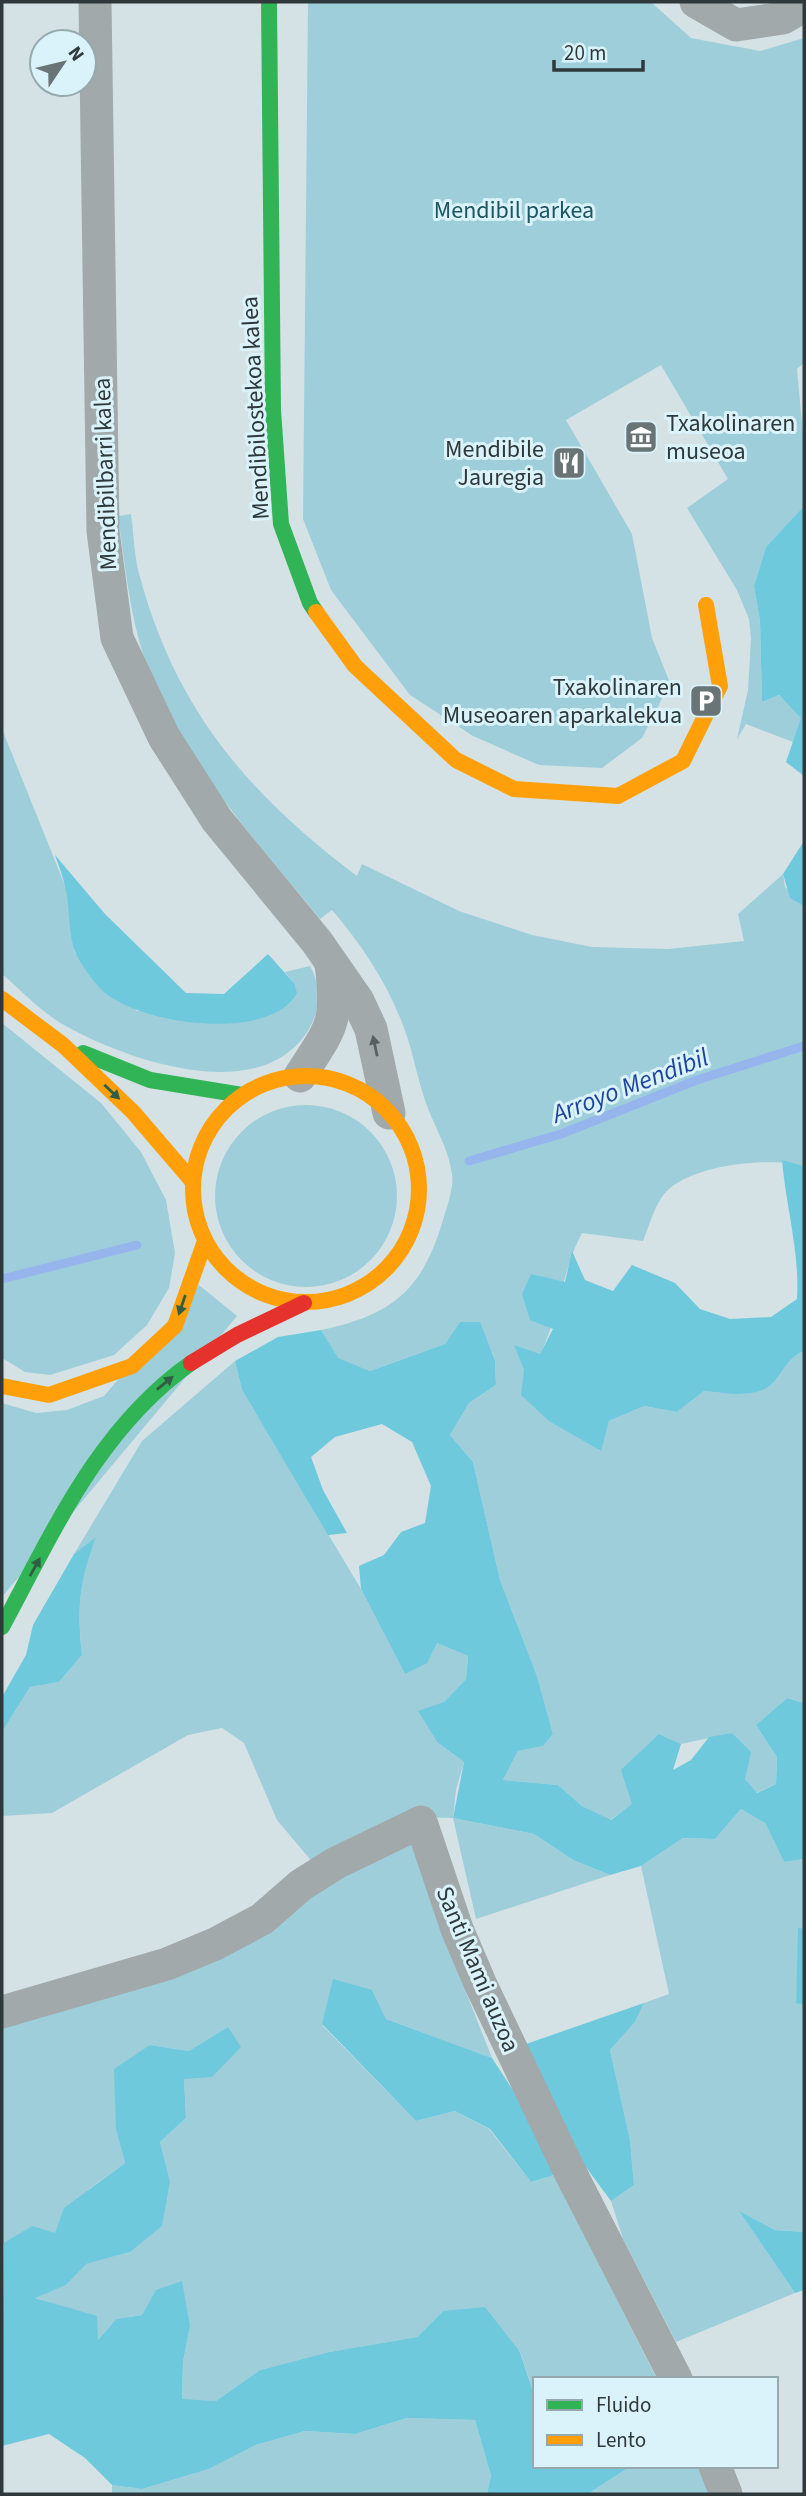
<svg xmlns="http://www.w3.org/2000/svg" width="806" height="2496" viewBox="0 0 806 2496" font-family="'Source Sans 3',sans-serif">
<rect width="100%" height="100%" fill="#d4e2e6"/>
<!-- green -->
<g fill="#9fcedb">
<polygon points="308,2 651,2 691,38 760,51 804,38 804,363 797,369 804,446 804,506 766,547 754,586 760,621 762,702 779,695 802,718 793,742 746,724 737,739 748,690 751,639 749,619 737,590 687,508 728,479 661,365 566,420 632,534 652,638 670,683 642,738 602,768 539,765 473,736 410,695 331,590 303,519"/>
<path d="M131 514C134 535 134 557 140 577 176 710 249 795 357 876L362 864 459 911 532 935 592 947 668 949 744 941 738 914 783 874 785 887 804 906V1166C769 1157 693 1164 666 1192 655 1203 649 1227 643 1241L582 1233C562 1270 559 1316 540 1355L515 1346 524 1370 600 1451 609 1421 644 1406 677 1412 704 1391C724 1393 758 1399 774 1382 785 1369 788 1358 804 1351V1703L787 1698 756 1725 777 1757 776 1784 756 1793 745 1779 732 1733 681 1744 659 1734 633 1804 610 1820 582 1806 558 1785 503 1780 518 1751 543 1746 553 1734 537 1676 500 1580 473 1462 450 1435 469 1403 496 1385 495 1359 479 1322H460L445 1344 370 1371 337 1358 321 1330C392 1315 422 1291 443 1220 447 1206 454 1189 452 1174 448 1145 431 1122 423 1094 416 1072 412 1049 404 1028 388 984 362 945 332 910L320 919C259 845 192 771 153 681 131 630 126 571 118 516Z"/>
<path d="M2 729 66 888 75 953 137 1011 294 983 285 972 310 966C323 989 320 1014 305 1035 255 1106 124 1059 64 1025 41 1012 21 990 2 974Z"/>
<polygon points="2,1023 101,1103 141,1152 166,1200 175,1253 169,1288 147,1325 114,1355 50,1375 25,1372 2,1358"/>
<circle cx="306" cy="1196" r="91"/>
<polygon points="199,1285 237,1316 2,1597 2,1403 36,1413 67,1410 104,1396"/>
<path d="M235 1361 242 1390 361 1589 405 1674 437 1643 468 1656 466 1679 444 1702 438 1743 464 1762 456 1790 453 1818 534 1834 573 1860 610 1875 476 1919 453 1818 411 1817 314 1864 277 1820 244 1743 222 1728 188 1735 52 1813 2 1816V1732L30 1687 59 1682 82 1655C77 1606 79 1585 95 1539L74 1554 142 1441Z"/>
<polygon points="741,1809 765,1823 784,1862 804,1859 804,1929 799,1927 796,2002 804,2005 804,2232 775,2230 740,2212 795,2293 676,2342 623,2239 611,2201 634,2185 630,2140 610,2050 635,2022 644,2003 669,1994 641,1866 683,1838 715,1839"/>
<polygon points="414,1842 457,1969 492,2058 386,2019 372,1990 322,2025 416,2121 455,2111 489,2129 531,2182 554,2175 657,2379 535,2379 535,2398 520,2351 443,2311 417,2337 329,2352 260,2370 216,2401 182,2400 183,2362 190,2326 156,2291 142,2315 116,2319 97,2341 64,2308 34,2297 66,2285 85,2264 130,2252 170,2181 160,2142 186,2118 184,2079 228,2028 189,2051 150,2045 116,2130 125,2163 89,2189 55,2234 4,2243 2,2248 2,2026"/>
<polygon points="407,2418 475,2420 491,2476 487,2494 112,2494 112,2485 142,2489 209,2469 256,2445 305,2431 355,2434"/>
<polygon points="631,2466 699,2466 709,2494 588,2494"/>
</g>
<!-- forest -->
<g fill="#6fc9dc">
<polygon points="804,506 804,776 786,762 801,718 779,695 762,702 760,621 754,586 766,547"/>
<polygon points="804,841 804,906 790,898 783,874"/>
<path d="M55 855 105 914 186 993 224 994 268 954 294 983 297 993C270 1044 129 1025 97 985 90 977 81 964 76 954 68 936 70 910 66 891 64 879 59 867 55 855Z"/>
<path d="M782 1160 804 1166V1351C788 1358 785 1369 774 1382 758 1400 724 1393 704 1391L677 1412 644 1406 609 1421 601 1451 549 1421 521 1395 524 1370 514 1345 540 1354 553 1329 530 1320 522 1294 531 1274 565 1282 572 1251 585 1280 613 1291 632 1265 675 1283 700 1309 730 1319 771 1317 797 1299C800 1253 786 1207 782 1160Z"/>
<polygon points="460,1322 480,1322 495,1360 496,1385 469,1403 450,1435 473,1462 500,1580 537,1676 553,1734 543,1746 518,1751 503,1780 558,1785 582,1806 611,1820 632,1804 621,1770 659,1734 681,1744 673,1770 691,1760 709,1737 732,1733 751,1752 745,1779 757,1793 776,1784 777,1757 756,1725 787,1698 804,1703 804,1859 784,1862 765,1823 741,1809 715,1839 683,1838 641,1866 610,1875 573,1860 534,1834 453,1818 464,1762 438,1743 418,1711 444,1702 466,1679 468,1656 437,1643 427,1663 405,1674 361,1589 359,1566 384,1555 401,1532 425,1523 431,1486 412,1442 382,1424 335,1437 311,1457 323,1490 347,1533 328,1535 242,1390 235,1361 278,1337 321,1330 338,1358 370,1371 445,1344"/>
<path d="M96 1537C79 1584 77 1606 82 1655L59 1682 30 1687 2 1732V1697L26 1655 33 1625 74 1554Z"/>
<polygon points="798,1927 804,1929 804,2005 796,2003"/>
<polygon points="333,1979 372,1990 386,2019 492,2058 523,2106 554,2175 531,2182 490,2129 455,2111 416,2121 322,2024"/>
<polygon points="644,2003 635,2022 610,2050 630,2140 634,2185 611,2201 583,2163 526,2044"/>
<polygon points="228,2027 241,2047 212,2077 184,2079 186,2118 160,2142 170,2181 162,2226 130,2252 86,2264 66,2285 35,2298 97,2316 98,2340 116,2319 142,2315 156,2290 182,2281 190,2326 183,2362 182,2399 216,2401 260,2370 329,2352 417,2337 443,2311 485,2307 520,2352 535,2398 535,2466 631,2466 588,2494 487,2494 491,2476 475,2420 407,2418 355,2434 305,2431 256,2445 209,2469 142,2489 112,2485 85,2458 49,2434 2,2446 4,2243 32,2226 55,2233 64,2208 125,2163 116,2130 114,2069 150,2045 189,2051"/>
<polygon points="739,2211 775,2230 804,2232 804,2290 795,2293"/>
</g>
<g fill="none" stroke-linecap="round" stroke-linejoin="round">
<!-- stream -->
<g stroke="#97b5ed" stroke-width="9">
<polyline points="469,1161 561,1134 697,1080 804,1046"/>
<polyline points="2,1279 137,1245"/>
</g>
<!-- street -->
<g stroke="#a1a9aa" stroke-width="33">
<polyline points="95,2 103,531 117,638 164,737 217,820 317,942 358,1001 371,1029 389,1113"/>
<polyline points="696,2 736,25 783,18 804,6"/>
<path d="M300 1076C331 1028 339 1023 331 964"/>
<polyline points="2,2012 167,1964 215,1944 262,1919 301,1885 336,1863 421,1822 457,1929 480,1983 568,2168 676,2379"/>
<polyline points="715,2466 726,2494"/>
</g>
<!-- fast -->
<g stroke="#30b455" stroke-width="16">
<polyline points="269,2 273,410 281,524 310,603 316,612"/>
<polyline points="83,1053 150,1080 242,1095"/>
<path d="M2 1627C54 1530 99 1428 191 1363"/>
</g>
<!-- slow -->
<g stroke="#ff9f0a" stroke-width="16">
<polyline points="316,612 355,666 456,760 514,789 618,796 683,761 720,686 706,605"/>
<polyline points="2,999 63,1045 133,1112 193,1182"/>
<circle cx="306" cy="1189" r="113"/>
<polyline points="2,1386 49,1395 132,1366 175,1326 205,1241"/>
</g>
<!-- jam -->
<polyline stroke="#e5322d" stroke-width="16" points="191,1363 237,1335 304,1303"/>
</g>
<!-- one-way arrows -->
<defs><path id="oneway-solid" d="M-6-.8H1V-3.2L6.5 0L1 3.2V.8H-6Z" transform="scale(1.75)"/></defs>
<use fill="#576062" href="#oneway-solid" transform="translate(375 1046) rotate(-102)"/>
<g fill="#2f5e43">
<use href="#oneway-solid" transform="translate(112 1092) rotate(43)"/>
<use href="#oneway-solid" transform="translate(182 1305) rotate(109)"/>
<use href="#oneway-solid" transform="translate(165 1383) rotate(-39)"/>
<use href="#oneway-solid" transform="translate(35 1567) rotate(-61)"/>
</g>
<!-- icons -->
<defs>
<symbol id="museum-square" viewBox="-11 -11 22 22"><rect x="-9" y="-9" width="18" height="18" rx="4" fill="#697477" stroke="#daf3fa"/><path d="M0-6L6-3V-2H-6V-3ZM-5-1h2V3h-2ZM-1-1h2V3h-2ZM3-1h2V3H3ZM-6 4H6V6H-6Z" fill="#fff"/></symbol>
<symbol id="restaurant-square" viewBox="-11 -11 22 22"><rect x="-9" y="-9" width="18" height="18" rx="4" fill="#697477" stroke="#daf3fa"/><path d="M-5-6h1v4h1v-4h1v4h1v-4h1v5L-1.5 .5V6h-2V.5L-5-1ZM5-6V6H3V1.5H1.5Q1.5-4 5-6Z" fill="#fff"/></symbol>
<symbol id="parking-square" viewBox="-11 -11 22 22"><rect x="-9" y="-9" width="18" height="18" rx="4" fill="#697477" stroke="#daf3fa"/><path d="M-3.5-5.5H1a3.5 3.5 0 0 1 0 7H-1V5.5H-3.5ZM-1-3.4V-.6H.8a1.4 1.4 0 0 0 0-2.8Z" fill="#fff"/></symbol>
</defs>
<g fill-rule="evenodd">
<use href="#museum-square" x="622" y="418" width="38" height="38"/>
<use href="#restaurant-square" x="550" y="444" width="38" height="38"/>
<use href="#parking-square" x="687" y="682" width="38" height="38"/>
</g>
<g text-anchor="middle" stroke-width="6" stroke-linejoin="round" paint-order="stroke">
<!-- park labels -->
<g font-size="24" fill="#1e5562" stroke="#daf3fa">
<text x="514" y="218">Mendibil parkea</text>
</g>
<!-- street labels -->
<g font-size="24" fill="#2f393b" stroke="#daf3fa">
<text transform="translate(255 408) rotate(-93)" y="8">Mendibilostekoa kalea</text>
<text transform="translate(105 474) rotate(-92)" y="8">Mendibilbarri kalea</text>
<text transform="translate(478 1969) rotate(67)" y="8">Santi Mami auzoa</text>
</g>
<!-- poi labels -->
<g font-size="24" fill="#2f393b" stroke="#daf3fa" text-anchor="end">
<text x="666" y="431" text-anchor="start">Txakolinaren<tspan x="666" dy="28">museoa</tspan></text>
<text x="544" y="457">Mendibile<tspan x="544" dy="28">Jauregia</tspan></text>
<text x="682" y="695">Txakolinaren<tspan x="682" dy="28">Museoaren aparkalekua</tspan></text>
</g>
<!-- water labels -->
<g font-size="26" font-style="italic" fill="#1f449d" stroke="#daf3fa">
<text transform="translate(630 1085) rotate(-21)" y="9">Arroyo Mendibil</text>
</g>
</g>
<!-- border -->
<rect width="806" height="2496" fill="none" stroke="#2f393b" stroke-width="7"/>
<!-- legend -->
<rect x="533" y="2377" width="245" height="91" fill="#daf3fa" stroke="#96a9ae" stroke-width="2"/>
<rect x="547" y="2400" width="35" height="10" fill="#30b455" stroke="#96a9ae" stroke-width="2"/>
<text x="596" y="2412" font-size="21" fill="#2f393b">Fluido</text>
<rect x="547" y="2435" width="35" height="10" fill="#ff9f0a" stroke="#96a9ae" stroke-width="2"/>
<text x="596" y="2447" font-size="21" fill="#2f393b">Lento</text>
<!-- north arrow -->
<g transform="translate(63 63) rotate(55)"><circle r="33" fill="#daf3fa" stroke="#96a9ae" stroke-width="2"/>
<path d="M0-5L12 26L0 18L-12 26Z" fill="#697477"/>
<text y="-10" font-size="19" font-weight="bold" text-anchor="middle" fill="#2f393b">N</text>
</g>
<!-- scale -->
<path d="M554 60v10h89v-10" fill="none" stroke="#2f393b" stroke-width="3.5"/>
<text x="564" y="60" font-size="21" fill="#2f393b" stroke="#daf3fa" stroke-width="5" paint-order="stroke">20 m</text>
</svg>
